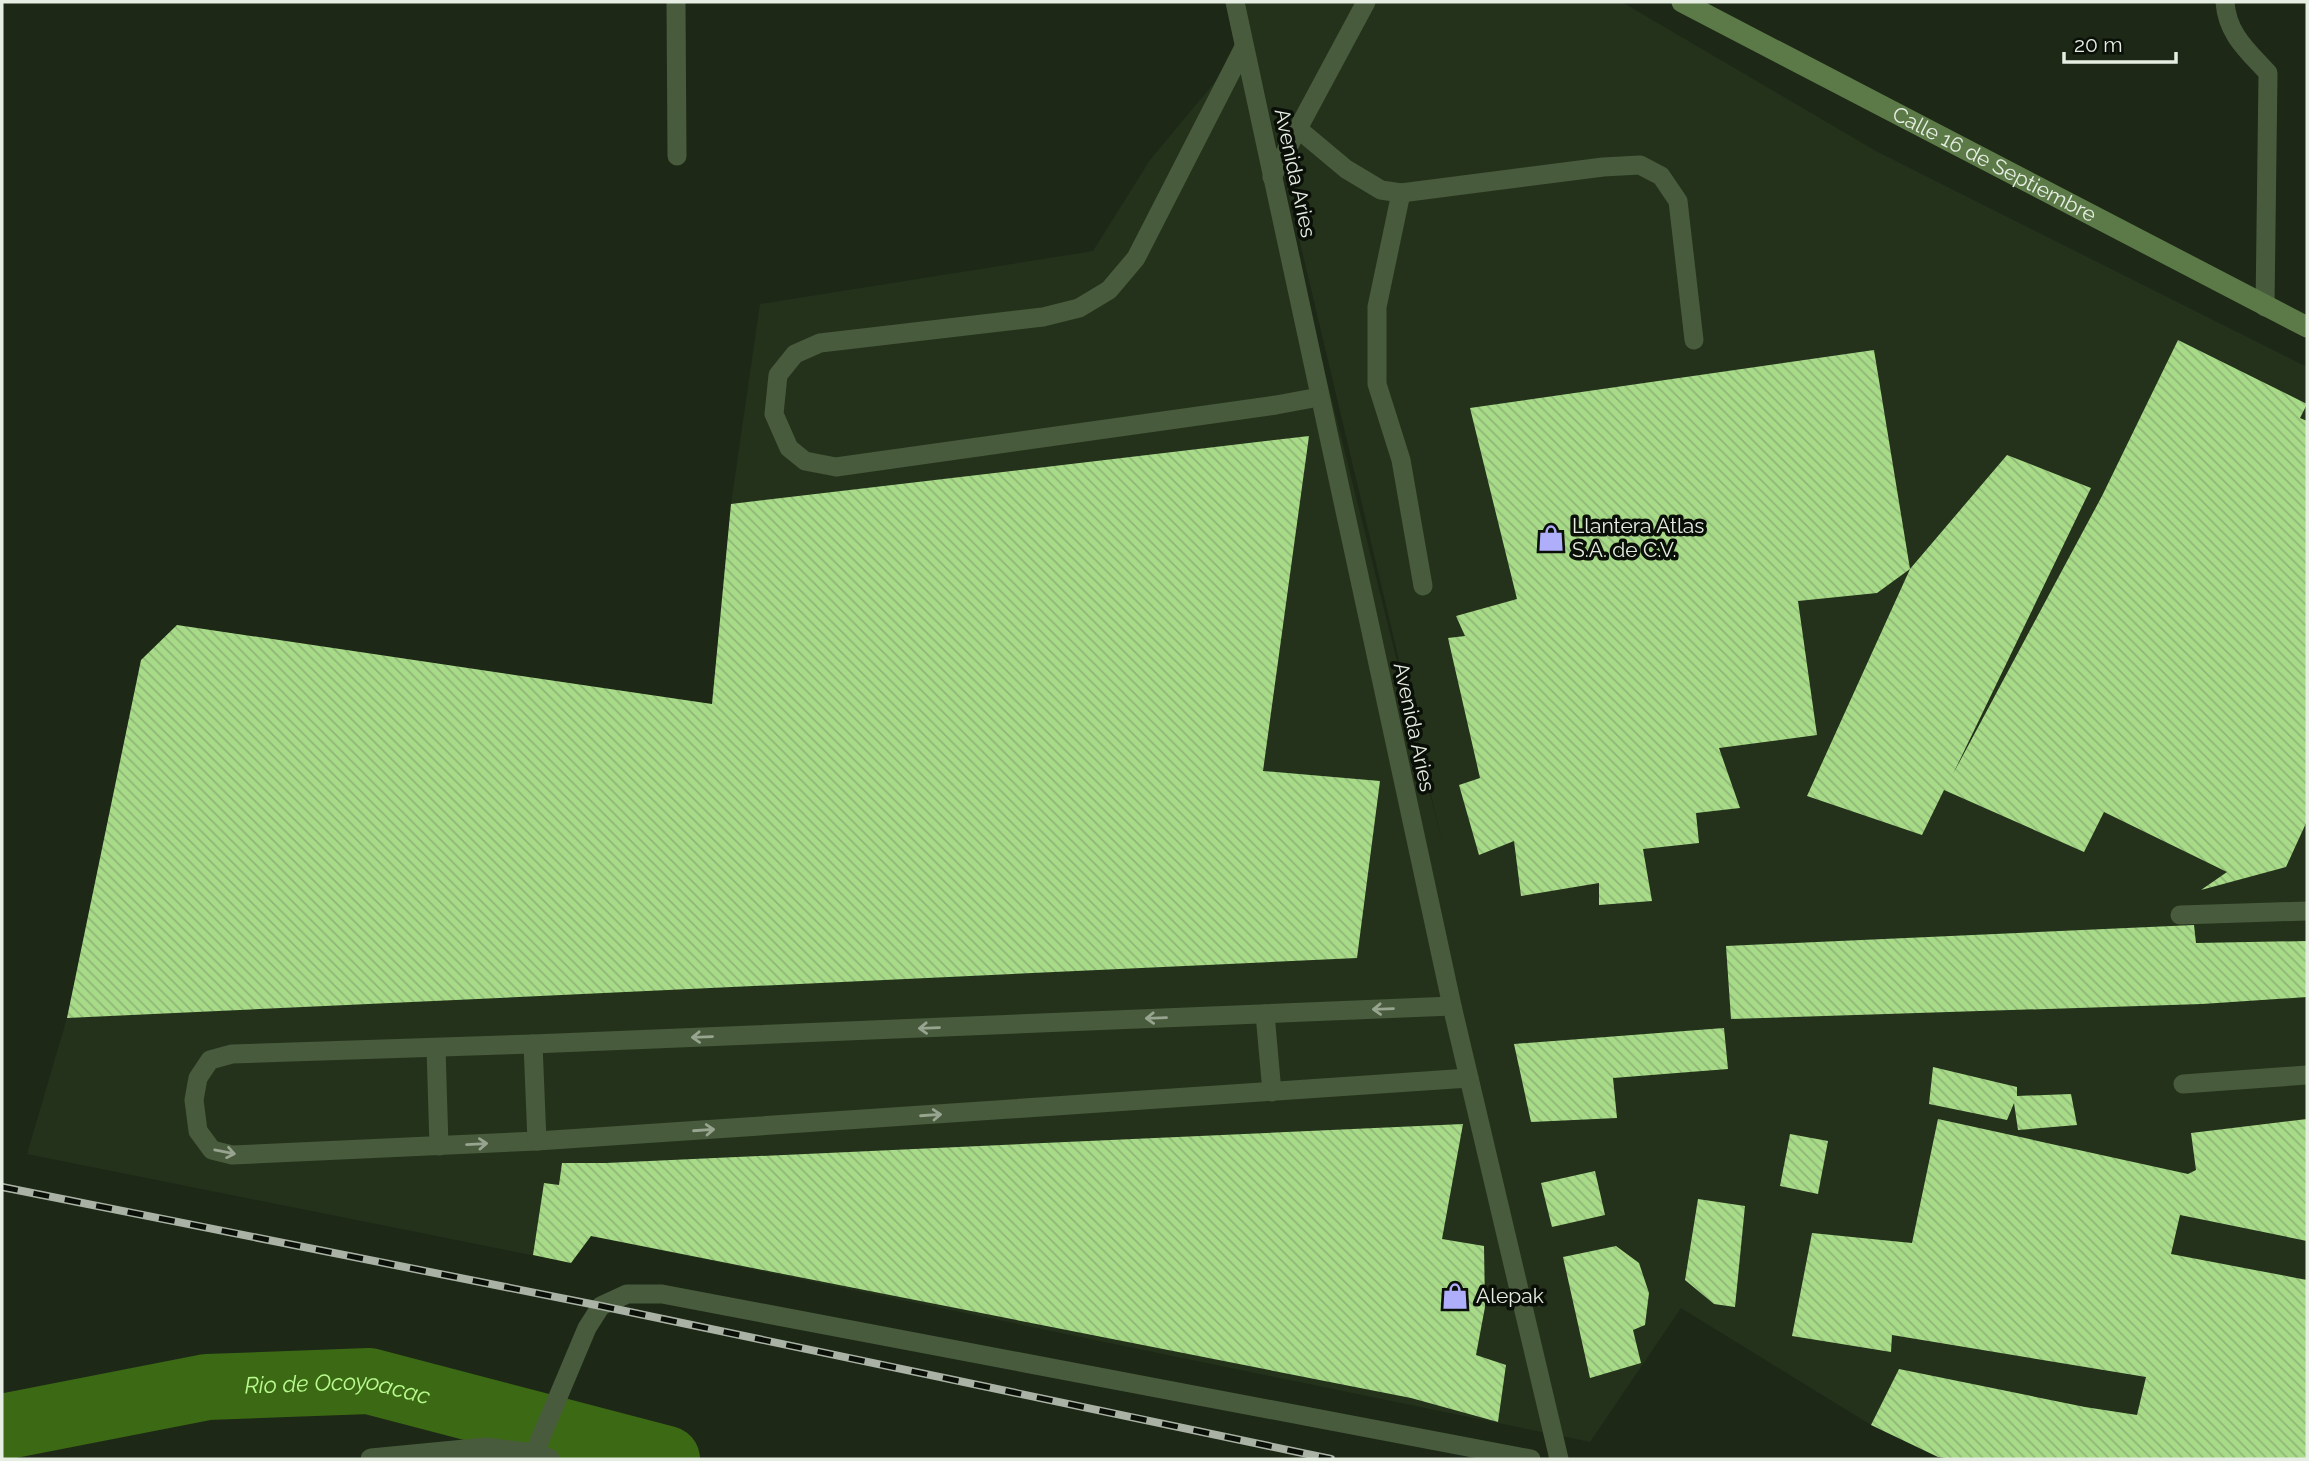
<svg xmlns="http://www.w3.org/2000/svg" width="2309" height="1461" viewBox="0 0 2309 1461" font-family="Raleway,sans-serif">
<defs>
<pattern id="building-back-hatch" width="6" height="6" patternUnits="userSpaceOnUse" patternTransform="scale(1.75)"><rect width="6" height="6" fill="#a8db88"/><path d="M-1 5l2 2M0 0l6 6M5-1l2 2" fill="none" stroke="#8fb677"/></pattern>
</defs>
<rect width="100%" height="100%" fill="#1d2817"/>
<!-- built -->
<polygon fill="#24321b" points="1243,2 1622,2 1876,151 2307,367 2307,1459 1953,1459 1938,1457 1871,1425 1681,1308 1590,1442 591,1236 571,1263 27,1154 67,1018 141,660 177,625 712,704 731,504 760,304 1093,251 1150,160 1244,47 1445,854"/>
<g fill="none" stroke-linecap="round" stroke-linejoin="round">
<!-- river -->
<path stroke="#3b6914" stroke-width="66" id="s1" d="M2 1427 207 1387 369 1381 667 1459"/>
</g>
<!-- building -->
<g fill="url(#building-back-hatch)">
<polygon points="2178,340 2307,404 2300,418 2307,421 2307,821 2286,867 2201,890 2227,872 2104,812 2084,852 1944,790 1922,835 1807,796 1910,569 2007,455 2091,488 1953,774 2102,496"/>
<polygon points="1874,350 1910,569 1877,593 1798,601 1817,735 1719,748 1740,808 1696,813 1699,843 1643,849 1652,901 1599,905 1599,883 1521,896 1514,841 1479,855 1459,785 1480,778 1448,638 1465,636 1456,616 1517,599 1470,408"/>
<polygon points="1309,436 1263,771 1380,781 1357,958 67,1018 141,660 177,625 712,704 731,504"/>
<polygon points="2194,925 2196,943 2307,941 2307,997 2202,1004 1731,1019 1726,946"/>
<polygon points="1724,1028 1728,1069 1613,1078 1617,1118 1531,1122 1514,1044"/>
<polygon points="1933,1067 2017,1087 2017,1096 2071,1094 2077,1125 2018,1130 2014,1103 2007,1120 1929,1104"/>
<polygon points="1938,1119 2188,1174 2196,1170 2191,1133 2307,1119 2307,1241 2180,1215 2171,1254 2307,1280 2307,1459 1953,1459 1938,1457 1871,1425 1899,1369 2085,1407 2137,1415 2146,1377 1892,1335 1891,1352 1792,1336 1812,1233 1912,1243"/>
<polygon points="1463,1124 1442,1239 1484,1246 1485,1307 1476,1355 1506,1365 1498,1422 1411,1398 591,1236 571,1263 533,1255 544,1183 559,1185 562,1163 606,1163"/>
<polygon points="1790,1134 1828,1141 1818,1194 1780,1186"/>
<polygon points="1595,1171 1605,1215 1552,1227 1541,1183"/>
<polygon points="1698,1199 1745,1206 1735,1307 1714,1304 1685,1280"/>
<polygon points="1616,1246 1639,1263 1649,1293 1645,1325 1633,1330 1641,1363 1590,1378 1563,1257"/>
</g>
<g fill="none" stroke-linecap="round" stroke-linejoin="round">
<!-- lane -->
<g stroke="#485b3c" stroke-width="19">
<polyline points="676,2 677,156"/>
<polyline points="1235,2 1452,1006 1559,1459"/>
<path d="M2225 2C2227 34 2248 51 2268 73L2265 307"/>
<polyline points="1244,47 1136,258 1109,290 1079,308 1043,317 820,343 795,354 778,375 774,414 789,448 805,461 836,467 1276,405 1319,397"/>
<polyline points="1297,128 1346,169 1381,190 1401,193 1603,167 1640,165 1661,176 1678,201 1694,340"/>
<polyline points="1272,177 1366,2"/>
<polyline points="1401,193 1377,307 1377,384 1401,460 1423,586"/>
<polyline points="2180,915 2307,911"/>
<polyline points="1452,1006 533,1044 232,1054 210,1060 198,1078 194,1100 198,1131 212,1150 232,1155 537,1141 1469,1078"/>
<polyline points="1265,1014 1272,1092"/>
<polyline points="533,1044 537,1141"/>
<polyline points="436,1048 439,1146"/>
<polyline points="2183,1084 2307,1075"/>
<polyline points="534,1454 587,1328 601,1306 627,1294 662,1294 1531,1459"/>
</g>
<!-- street -->
<polyline stroke="#485b3c" stroke-width="21" points="371,1459 486,1448 534,1454 549,1459"/>
<!-- secondary -->
<path stroke="#5b7a47" stroke-width="21" id="s2" d="M1682 2 2307 327"/>
<defs>
<polyline id="rail" points="2,1187 601,1306 1331,1459"/>
</defs>
<!-- rail casing -->
<use href="#rail" stroke="#a9b2a5" stroke-width="8"/>
<!-- rail -->
<use href="#rail" stroke="#0a0f08" stroke-width="5" stroke-dasharray="16" stroke-linecap="butt"/>
</g>
<!-- one-way arrows -->
<defs><path id="oneway-shaft" d="M-6 0H5M1.5-3L5.5 0L1.5 3" fill="none" stroke-width="1.6" stroke-linecap="round" stroke-linejoin="round" transform="scale(1.75)"/></defs>
<g stroke="#97a48f">
<use href="#oneway-shaft" transform="translate(1383 1009) rotate(178)"/>
<use href="#oneway-shaft" transform="translate(1156 1018) rotate(178)"/>
<use href="#oneway-shaft" transform="translate(929 1028) rotate(178)"/>
<use href="#oneway-shaft" transform="translate(702 1037) rotate(178)"/>
<use href="#oneway-shaft" transform="translate(931 1115) rotate(-4)"/>
<use href="#oneway-shaft" transform="translate(704 1130) rotate(-4)"/>
<use href="#oneway-shaft" transform="translate(477 1144) rotate(-3)"/>
<use href="#oneway-shaft" transform="translate(225 1152) rotate(11)"/>
</g>
<!-- icons -->
<defs>
<symbol id="shop-bare" viewBox="-9 -9 18 18"><path d="M-5-2.5h2.3a2.7 3.5 0 0 1 5.4 0H5L5.5 6h-11ZM-1.5-2.5h3a1.5 2.3 0 0 0-3 0Z" fill="#afaefa" stroke="#0a0f08" stroke-width="2.5" paint-order="stroke"/></symbol>
</defs>
<g fill-rule="evenodd">
<use href="#shop-bare" x="1532" y="519" width="38" height="38"/>
<use href="#shop-bare" x="1436" y="1277" width="38" height="38"/>
</g>
<g text-anchor="middle" stroke-width="7" stroke-linejoin="round" paint-order="stroke">
<!-- street labels -->
<g font-size="21" fill="#e6ede2" stroke="#0a0f08">
<text dy="7" stroke="none"><textPath href="#s2" startOffset="352">Calle 16 de Septiembre</textPath></text>
<text transform="translate(1295 173) rotate(78)" y="7">Avenida Aries</text>
<text transform="translate(1414 727) rotate(78)" y="7">Avenida Aries</text>
</g>
<!-- poi labels -->
<g font-size="21" fill="#e6ede2" stroke="#0a0f08" text-anchor="start">
<text x="1572" y="533">Llantera Atlas<tspan x="1572" dy="24">S.A. de C.V.</tspan></text>
<text x="1476" y="1303">Alepak</text>
</g>
<!-- water labels -->
<g font-size="23" font-style="italic" fill="#b9fb8f" stroke="#0a0f08">
<text dy="8" stroke="none"><textPath href="#s1" startOffset="340">Rio de Ocoyoacac</textPath></text>
</g>
</g>
<!-- border -->
<rect width="2309" height="1461" fill="none" stroke="#e6ede2" stroke-width="7"/>
<!-- scale -->
<path d="M2064 52v10h112v-10" fill="none" stroke="#e6ede2" stroke-width="3.5"/>
<text x="2074" y="52" font-size="21" fill="#e6ede2" stroke="#0a0f08" stroke-width="5" paint-order="stroke">20 m</text>
</svg>
